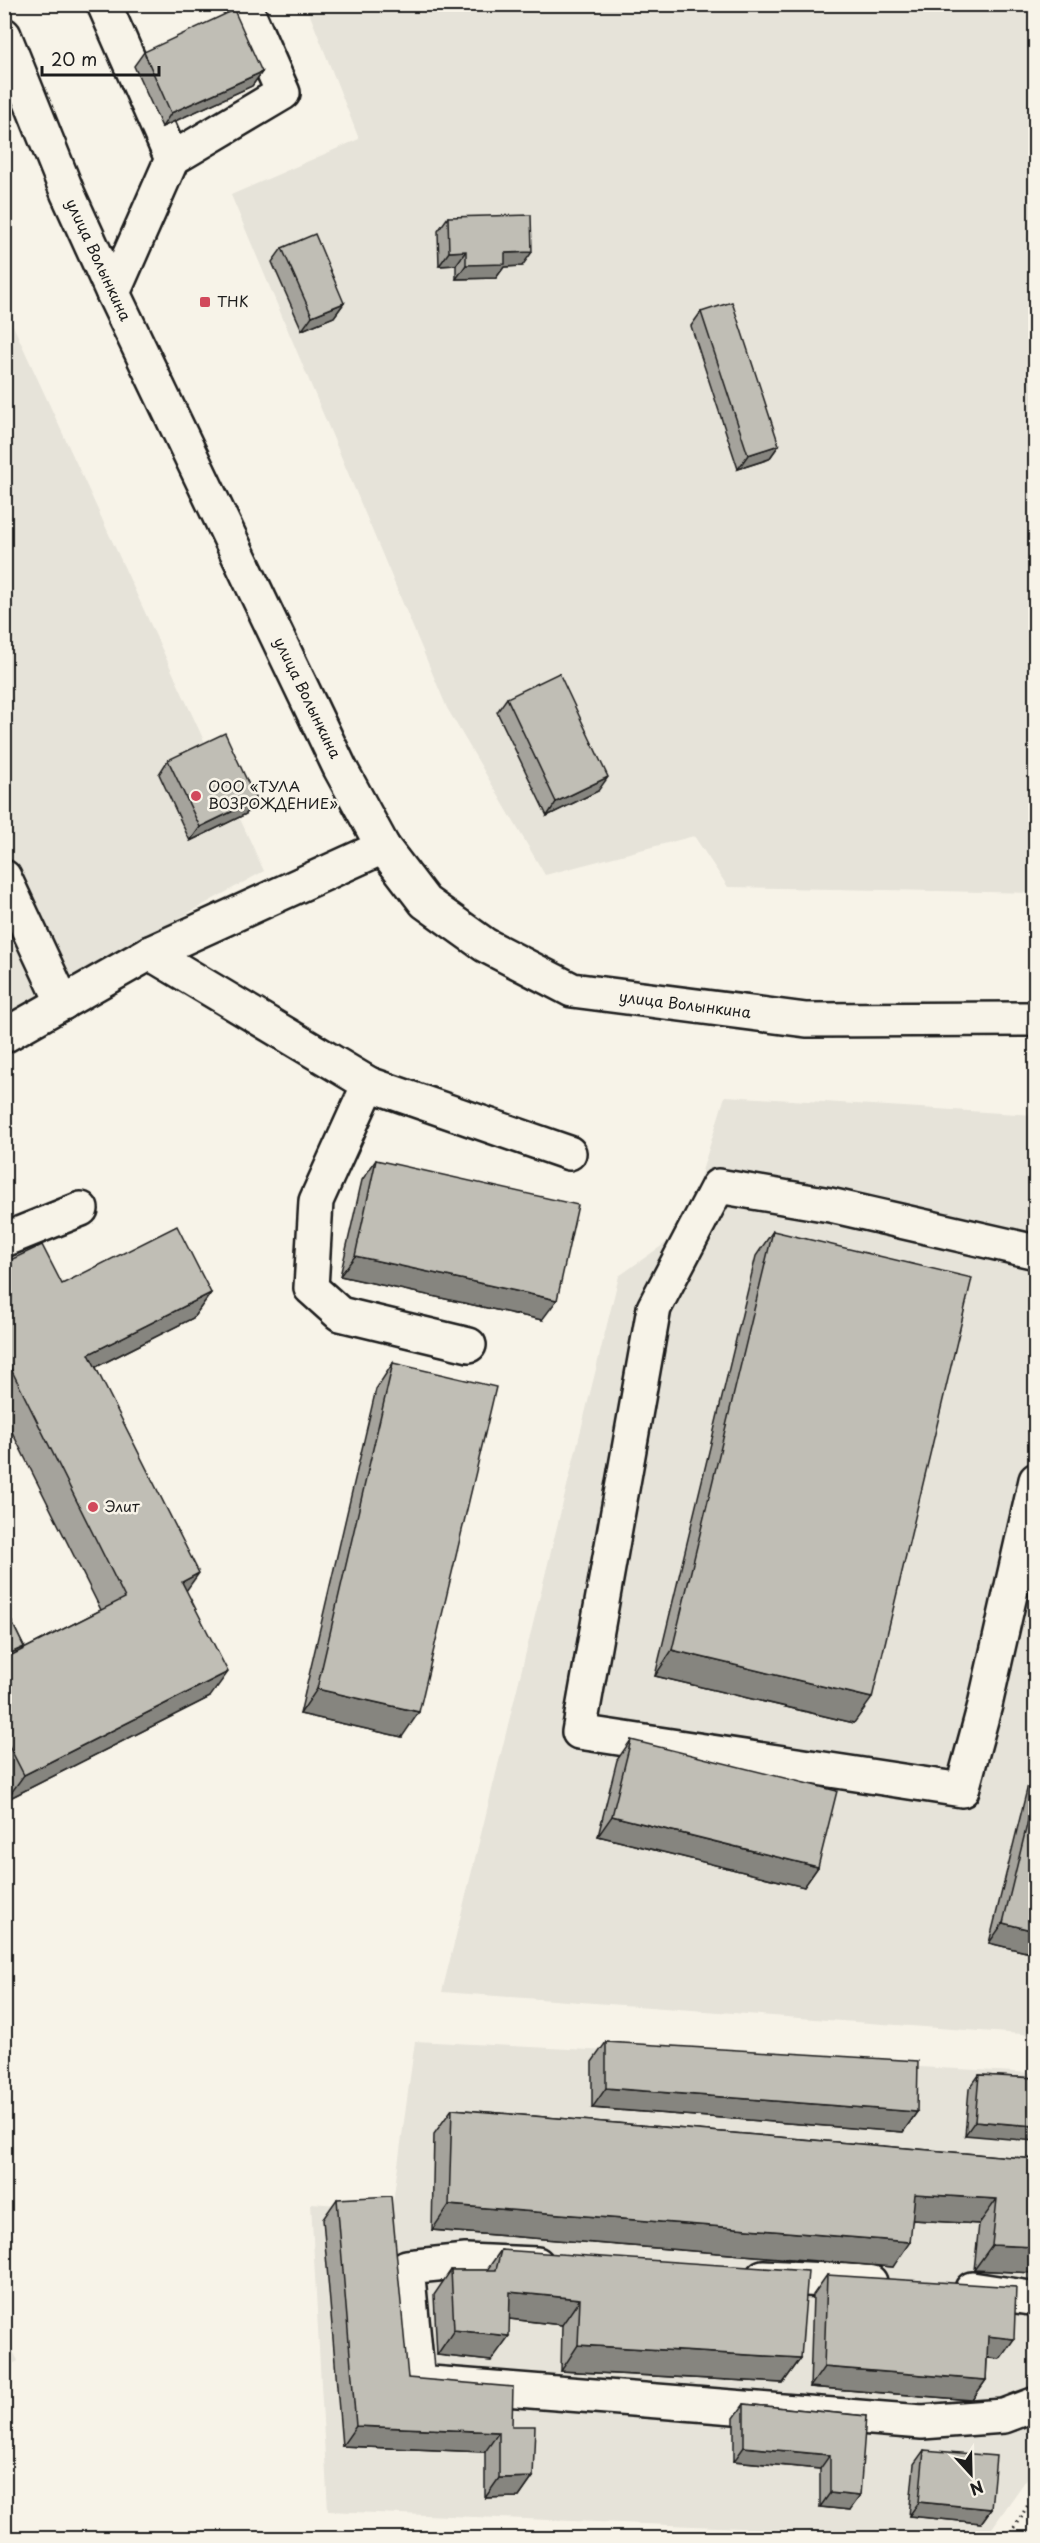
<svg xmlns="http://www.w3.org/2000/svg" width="1040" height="2543" viewBox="0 0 1040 2543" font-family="'Playpen Sans',sans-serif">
<rect width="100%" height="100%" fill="#f7f3e8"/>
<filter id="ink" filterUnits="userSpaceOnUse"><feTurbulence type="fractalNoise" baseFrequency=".0167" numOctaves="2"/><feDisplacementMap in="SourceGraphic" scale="12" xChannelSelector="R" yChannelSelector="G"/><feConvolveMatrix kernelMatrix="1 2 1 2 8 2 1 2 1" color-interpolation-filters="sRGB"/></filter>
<g filter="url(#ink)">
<!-- built -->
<g fill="#e6e3d9">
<polygon points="306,5 1035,5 1035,893 728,887 694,836 545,875 447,708 231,195 359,139"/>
<polygon points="4,306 264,871 5,1015 4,1015"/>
<polygon points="725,1096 1035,1115 1035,2035 442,1992 619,1276 684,1230"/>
<polygon points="415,2041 1035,2073 1035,2467 985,2538 328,2511 311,2203 392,2209"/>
<polygon points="4,2332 18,2361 5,2368 4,2368"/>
</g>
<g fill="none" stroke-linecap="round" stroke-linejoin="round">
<defs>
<g id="minor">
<polyline points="104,4 172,159 113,293"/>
<polyline points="4,35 68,194 113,293 340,768 383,847 425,902 485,945 572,990 806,1020 1036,1019"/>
<polyline points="172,159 283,93 244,4"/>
<polyline points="4,877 63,1003"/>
<polyline points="150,953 369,1084 569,1153"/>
<polyline points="4,1036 150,953 383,847"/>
<polyline points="369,1084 316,1201 311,1288 340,1314 469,1345"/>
<polyline points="4,1240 81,1209"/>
<polyline points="1036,1252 830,1205 718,1186 654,1308 579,1732 962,1790 985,1705 1036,1480"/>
<polyline points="537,2264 466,2261 407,2267 418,2382 922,2422 1004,2416 1036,2404"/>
<polyline points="763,2277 870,2282"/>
<polyline points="972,2289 1036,2299"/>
</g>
</defs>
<!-- minor casing -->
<use href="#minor" stroke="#1c1c1c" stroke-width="38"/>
<!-- path -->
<polyline stroke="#1c1c1c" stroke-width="4" stroke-dasharray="1.5 4.5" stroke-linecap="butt" points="1008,2538 1036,2493"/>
<!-- minor -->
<use href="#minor" stroke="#f7f3e8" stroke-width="33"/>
</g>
<!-- wall -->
<g fill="#a5a39c" stroke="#1c1c1c" stroke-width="1.5">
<polygon points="144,52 262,72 252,86 162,127 134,66"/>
<polygon points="448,217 522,266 504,267 496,278 456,279 456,265 439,266 438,231"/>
<polygon points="282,248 344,303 334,317 302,330 272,262"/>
<polygon points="701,312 779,445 769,459 738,469 691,326"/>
<polygon points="507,698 598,791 547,816 497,712"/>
<polygon points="168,760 256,800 246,814 190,841 159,774"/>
<polygon points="376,1160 542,1320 340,1276 362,1180"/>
<polygon points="773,1231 854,1723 655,1676 756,1256"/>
<polygon points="4,1263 62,1284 211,1293 193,1318 96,1367 186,1590 210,1697 6,1800 4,1796 4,1606 24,1647 22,1650 101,1610 4,1416"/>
<polygon points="393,1363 402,1737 300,1714 376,1389"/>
<polygon points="631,1740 818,1867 804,1887 598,1836 617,1760"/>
<polygon points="1035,1759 1035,1945 1030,1953 989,1943 1034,1761"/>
<polygon points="606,2042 917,2112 903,2132 592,2108 592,2062"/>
<polygon points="979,2075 1035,2078 965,2135 969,2089"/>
<polygon points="452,2109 1035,2159 1035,2273 974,2270 979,2224 913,2220 893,2267 432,2230 434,2134"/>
<polygon points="337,2199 408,2378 512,2426 533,2477 519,2497 485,2498 485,2452 342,2446 323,2219"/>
<polygon points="501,2250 801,2358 783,2383 561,2371 562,2325 509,2319 491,2361 437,2355 434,2295 451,2270 487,2270"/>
<polygon points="827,2275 1000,2359 987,2358 986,2380 972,2400 810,2387 813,2295"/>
<polygon points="744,2404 866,2416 850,2510 820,2507 820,2469 734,2461 734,2418"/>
<polygon points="924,2450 991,2509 981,2523 909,2516 914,2464"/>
</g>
<!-- shaded-wall -->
<g fill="#86857f" stroke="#1c1c1c" stroke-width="1.5">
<polygon points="262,72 252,86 162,127 171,113"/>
<polygon points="466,251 456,265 439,266 449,252"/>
<polygon points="532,252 522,266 504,267 496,278 456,279 466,265 505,253"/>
<polygon points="344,303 334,317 302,330 312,316"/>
<polygon points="779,445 769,459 738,469 748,455"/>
<polygon points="608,777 598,791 547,816 556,802"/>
<polygon points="256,800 246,814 190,841 200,827"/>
<polygon points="355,1256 557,1300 542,1320 340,1276"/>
<polygon points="211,1293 193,1318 72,1379 89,1354"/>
<polygon points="199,1573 181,1598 182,1582"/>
<polygon points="24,1647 7,1672 4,1673 4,1656"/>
<polygon points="672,1650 872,1698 854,1723 655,1676"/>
<polygon points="228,1672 210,1697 6,1800 24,1775"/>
<polygon points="317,1689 419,1712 402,1737 300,1714"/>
<polygon points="612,1816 818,1867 804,1887 598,1836"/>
<polygon points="1003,1923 1035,1931 1035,1945 1030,1953 989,1943"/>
<polygon points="606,2088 917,2112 903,2132 592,2108"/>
<polygon points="975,2121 1035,2126 1035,2141 965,2135"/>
<polygon points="915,2194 997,2199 979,2224 898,2219"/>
<polygon points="449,2205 910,2242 893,2267 432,2230"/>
<polygon points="992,2245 1035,2247 1035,2273 974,2270"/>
<polygon points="510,2292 580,2299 562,2325 493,2317"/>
<polygon points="454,2330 509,2336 491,2361 437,2355"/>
<polygon points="988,2336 1014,2339 1000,2359 974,2356"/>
<polygon points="578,2345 801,2358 783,2383 561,2371"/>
<polygon points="824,2367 986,2380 972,2400 810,2387"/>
<polygon points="356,2426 499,2432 485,2452 342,2446"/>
<polygon points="744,2447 830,2455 820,2469 734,2461"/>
<polygon points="533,2477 519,2497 485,2498 499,2478"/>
<polygon points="830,2493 860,2496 850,2510 820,2507"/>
<polygon points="919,2502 991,2509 981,2523 909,2516"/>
</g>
<!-- building -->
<g fill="#c0beb5" stroke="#1c1c1c" stroke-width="1.5">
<polygon points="234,10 262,72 171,113 144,52"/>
<polygon points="531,215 532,252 505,253 505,264 466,265 466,251 449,252 448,217"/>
<polygon points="315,234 344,303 312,316 282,248"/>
<polygon points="732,302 779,445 748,455 701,312"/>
<polygon points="559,673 608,777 556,802 507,698"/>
<polygon points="225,733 256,800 200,827 168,760"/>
<polygon points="376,1160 578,1205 557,1300 355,1256"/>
<polygon points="177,1226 211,1293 89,1354 199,1573 182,1582 228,1672 24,1775 4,1736 4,1659 125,1598 4,1355 4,1263 42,1245 62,1284"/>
<polygon points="773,1231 972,1278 872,1698 672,1650"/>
<polygon points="393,1363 496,1387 419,1712 317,1689"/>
<polygon points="4,1606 24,1647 4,1656"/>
<polygon points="631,1740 837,1791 818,1867 612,1816"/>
<polygon points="1035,1792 1035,1931 1003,1923"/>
<polygon points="606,2042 918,2061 917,2112 606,2088"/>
<polygon points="979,2075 1035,2078 1035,2126 975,2121"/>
<polygon points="452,2109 1035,2159 1035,2247 992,2245 997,2199 915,2194 910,2242 449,2205"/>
<polygon points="391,2196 408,2378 513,2387 512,2426 535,2426 533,2477 499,2478 499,2432 356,2426 337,2199"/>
<polygon points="501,2250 808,2271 801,2358 578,2345 580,2299 510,2292 509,2336 454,2330 451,2270 496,2270"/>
<polygon points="827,2275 1016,2287 1014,2339 988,2336 986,2380 824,2367"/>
<polygon points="744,2404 866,2416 860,2496 830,2493 830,2455 744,2447"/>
<polygon points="924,2450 996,2456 991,2509 919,2502"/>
</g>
</g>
<!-- markers -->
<g fill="#d1495b" stroke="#f7f3e8" stroke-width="2">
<rect x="199" y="296" width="12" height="12" rx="3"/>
<circle cx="196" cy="796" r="6"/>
<circle cx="93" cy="1507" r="6"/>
</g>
<g text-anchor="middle" stroke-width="5" stroke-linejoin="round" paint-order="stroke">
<!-- street labels -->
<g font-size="15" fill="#1c1c1c" stroke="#f7f3e8">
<text transform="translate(98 260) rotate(65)" y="5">улица Волынкина</text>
<text transform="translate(307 698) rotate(64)" y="5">улица Волынкина</text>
<text transform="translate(685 1005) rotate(7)" y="5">улица Волынкина</text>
</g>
<!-- poi labels -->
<g font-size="15" fill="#1c1c1c" stroke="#f7f3e8" text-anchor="start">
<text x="217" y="307">ТНК</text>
<text x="208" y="792">ООО «ТУЛА<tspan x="208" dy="17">ВОЗРОЖДЕНИЕ»</tspan></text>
<text x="105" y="1512">Элит</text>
</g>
</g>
<!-- margin -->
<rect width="1040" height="2543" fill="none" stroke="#f7f3e8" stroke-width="24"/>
<rect x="12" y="12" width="1016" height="2519" fill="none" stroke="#1c1c1c" stroke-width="2" filter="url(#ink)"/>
<!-- north arrow -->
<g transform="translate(971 2474) rotate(158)" stroke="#f7f3e8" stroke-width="4.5" paint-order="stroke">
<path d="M0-4.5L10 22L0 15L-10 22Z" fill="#1c1c1c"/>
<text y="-9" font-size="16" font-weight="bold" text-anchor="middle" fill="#1c1c1c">N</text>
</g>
<!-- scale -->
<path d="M42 66v9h117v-9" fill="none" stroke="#1c1c1c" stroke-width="3"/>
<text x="51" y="66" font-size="18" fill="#1c1c1c" stroke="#f7f3e8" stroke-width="4.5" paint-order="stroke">20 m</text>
</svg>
